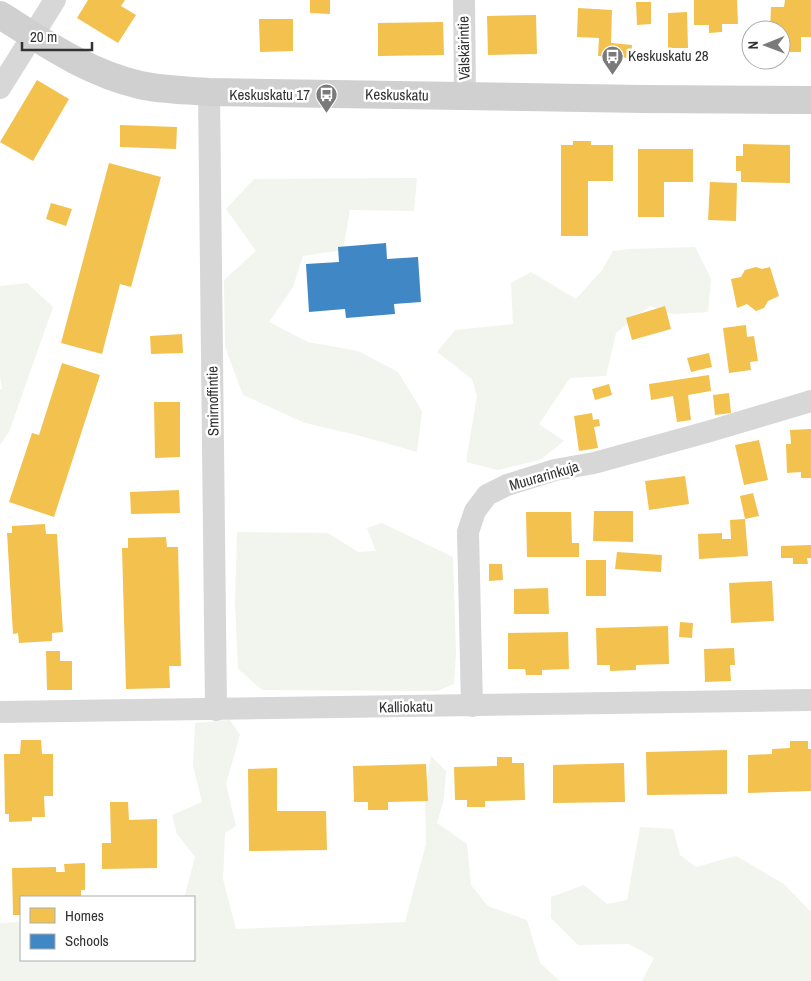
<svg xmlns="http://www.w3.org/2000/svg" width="811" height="981" viewBox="0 0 811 981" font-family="'Archivo Narrow',sans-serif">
<rect width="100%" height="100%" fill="#fff"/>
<!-- green -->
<g fill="#f1f5ed">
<polygon points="417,178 414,211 350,210 343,250 303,256 293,287 269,322 308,342 358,351 398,372 422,411 417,452 361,436 305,423 243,395 225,347 224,280 256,251 226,209 254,179"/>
<polygon points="695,247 711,279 708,312 673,314 650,306 616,333 606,376 570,378 539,424 564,441 540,460 498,470 466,462 477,396 472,379 437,352 455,330 513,324 511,283 531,272 576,299 602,270 613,251 629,249"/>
<polygon points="27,283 53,307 9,432 0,445 0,389 2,389 0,376 0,286"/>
<polygon points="382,523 453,557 456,654 454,684 437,691 262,690 238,669 235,604 237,532 328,533 358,552 376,551 367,528"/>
<polygon points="230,720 240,735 226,784 236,826 225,833 223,879 236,929 405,922 426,844 425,793 431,756 446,771 444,799 437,823 467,844 471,885 488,906 527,920 540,963 560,981 0,981 0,923 21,922 21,960 194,960 194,897 182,897 185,895 195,857 177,834 172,815 202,802 193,766 195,723"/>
<polygon points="640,827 673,829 680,855 696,867 736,856 784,884 811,912 811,981 642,981 654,958 629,944 578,945 551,918 551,897 584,885 607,904 627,900"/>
</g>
<!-- homes -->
<g fill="#f2c14e">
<polygon points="88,0 125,0 121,6 136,15 118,43 77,18"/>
<polygon points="310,0 330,0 330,14 310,13"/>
<polygon points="694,0 737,0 738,24 722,24 722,32 709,33 709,25 694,25"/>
<polygon points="785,0 811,0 811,37 801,37 801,52 781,52 781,30 770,30 771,7 784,7"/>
<polygon points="636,2 651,2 651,24 637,25"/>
<polygon points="578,8 612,10 611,43 632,45 631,58 598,56 599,38 577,37"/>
<polygon points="687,12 688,48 668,48 668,13"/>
<polygon points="536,15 537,54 488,55 487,16"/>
<polygon points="259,19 293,19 293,51 260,52"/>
<polygon points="443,22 444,55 378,56 378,23"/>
<polygon points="37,80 69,99 33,161 0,142"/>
<polygon points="120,125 177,127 176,149 120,147"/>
<polygon points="573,141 591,141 591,145 613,145 613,181 588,181 588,236 561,236 561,145 573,145"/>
<polygon points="743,144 790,145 790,183 741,182 741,171 736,171 736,156 743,156"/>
<polygon points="638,149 693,149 693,182 664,182 664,217 638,217"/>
<polygon points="109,163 161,177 131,287 120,284 102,354 61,343"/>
<polygon points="710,182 737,183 736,221 708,220"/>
<polygon points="51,203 72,209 66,226 46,219"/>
<polygon points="756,267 762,269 770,267 779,296 768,301 764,308 756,311 747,304 737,308 731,279 741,277 745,270"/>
<polygon points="665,306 671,329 632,340 626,318"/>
<polygon points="746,325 747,337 754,336 758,361 750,362 751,370 729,373 723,328"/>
<polygon points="182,334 183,353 151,354 150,336"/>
<polygon points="709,353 712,367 691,372 687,358"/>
<polygon points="62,363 100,375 54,517 9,502 32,433 39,435"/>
<polygon points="709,375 711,391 688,395 691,420 677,422 673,396 651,400 649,384"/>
<polygon points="609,384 612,395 595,400 592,389"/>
<polygon points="729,393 731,413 715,415 713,395"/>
<polygon points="154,402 180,402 180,457 155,458"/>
<polygon points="592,413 593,420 599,419 600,426 594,427 598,448 579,451 574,416"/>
<polygon points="811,429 811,478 801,478 801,472 787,473 786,444 791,444 790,430"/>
<polygon points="759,440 768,480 744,485 735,445"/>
<polygon points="685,476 689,504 649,510 645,481"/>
<polygon points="179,490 180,513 131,514 130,492"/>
<polygon points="753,493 759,516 745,519 740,496"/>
<polygon points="594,511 633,511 633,542 593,541"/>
<polygon points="526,512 571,512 572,543 579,543 579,557 527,557"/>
<polygon points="745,519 748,556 699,559 698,534 722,533 722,539 731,539 730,520"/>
<polygon points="45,524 46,534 57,534 63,632 52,633 52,641 19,643 18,633 13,634 7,533 12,533 12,526"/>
<polygon points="166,537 167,547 178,547 181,666 169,666 170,688 126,689 122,548 128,548 128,538"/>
<polygon points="811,545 811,558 807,558 808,564 793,564 793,558 781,558 781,546"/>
<polygon points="617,552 662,555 661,572 615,569"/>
<rect x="586" y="560" width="20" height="36"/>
<polygon points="489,564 502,564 503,580 489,581"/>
<polygon points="772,581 774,621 731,623 729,583"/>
<polygon points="548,588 549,614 514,614 514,589"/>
<polygon points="680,622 693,623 692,638 679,637"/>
<polygon points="668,626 669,664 636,665 636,670 610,671 610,665 597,665 596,628"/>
<polygon points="568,632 569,669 542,670 542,675 526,675 525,669 508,669 508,633"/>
<polygon points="734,648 735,665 730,665 731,681 705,682 704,649"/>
<polygon points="46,651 60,651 60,661 72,661 72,690 47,690"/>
<polygon points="21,740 41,740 42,754 53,754 53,796 44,796 45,817 32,817 32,821 9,822 9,814 5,814 4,754 20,754"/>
<polygon points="790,741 808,741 808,749 811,749 811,791 748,793 748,755 772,754 772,749 790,748"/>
<polygon points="727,750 727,794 647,795 646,752"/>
<polygon points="497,757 512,757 512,763 524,763 525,800 485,801 485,807 467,807 467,800 455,800 454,767 497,766"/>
<polygon points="624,763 625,802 553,803 553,765"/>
<polygon points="426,764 428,801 388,802 388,810 368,810 368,802 354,802 353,766"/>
<polygon points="277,768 277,811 326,811 327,850 249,851 248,769"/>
<polygon points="110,802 128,802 129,820 157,819 157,868 102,869 102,843 111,843"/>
<polygon points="85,863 85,890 81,890 81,897 21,897 21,915 13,915 12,868 56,867 56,872 65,872 64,864"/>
</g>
<!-- schools -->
<polygon fill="#3f88c5" points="386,243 387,259 418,257 421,302 394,304 395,314 346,318 345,309 309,312 306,264 339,262 338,247"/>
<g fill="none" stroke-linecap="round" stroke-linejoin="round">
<!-- street -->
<g stroke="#d7d7d7" stroke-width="22">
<polyline points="464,0 465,95"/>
<polyline points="0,88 55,0"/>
<polyline points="209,92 216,710"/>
<polyline points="472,706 468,532 475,511 487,495 507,485 555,470 594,463 707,432 811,401"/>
<polyline points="0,712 811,700"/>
</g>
<!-- secondary -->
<path stroke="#d0d0d0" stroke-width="28" d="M0 15C45 43 88 73 140 85 162 90 186 90 209 92L643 99 811 100"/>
</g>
<!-- icons -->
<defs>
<symbol id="bus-pin" viewBox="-11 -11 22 30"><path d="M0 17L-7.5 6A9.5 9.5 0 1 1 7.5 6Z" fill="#7a7a7a" stroke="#fff"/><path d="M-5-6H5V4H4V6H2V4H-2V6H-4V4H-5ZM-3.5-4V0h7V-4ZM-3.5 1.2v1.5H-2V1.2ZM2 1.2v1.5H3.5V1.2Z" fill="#fff"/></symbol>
</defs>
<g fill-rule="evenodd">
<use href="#bus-pin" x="600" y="44" width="25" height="34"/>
<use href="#bus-pin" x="314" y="82" width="25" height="34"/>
</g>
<g text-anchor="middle" stroke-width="5" stroke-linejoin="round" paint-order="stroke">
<!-- street labels -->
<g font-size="15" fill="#333" stroke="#fff">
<text transform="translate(464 48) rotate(-91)" y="5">Välskärintie</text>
<text transform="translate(397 95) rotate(1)" y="5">Keskuskatu</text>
<text transform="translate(213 401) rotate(-91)" y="5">Smirnoffintie</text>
<text transform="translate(544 476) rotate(-16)" y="5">Muurarinkuja</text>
<text transform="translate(406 707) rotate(-1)" y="5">Kalliokatu</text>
</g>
<!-- poi labels -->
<g font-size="15" fill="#333" stroke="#fff" text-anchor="start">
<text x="628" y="61">Keskuskatu 28</text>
<text x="310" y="100" text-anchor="end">Keskuskatu 17</text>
</g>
</g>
<!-- legend -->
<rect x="20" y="896" width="175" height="65" fill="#ffffff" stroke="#adadad"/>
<rect x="30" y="908" width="25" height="15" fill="#f2c14e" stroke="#adadad"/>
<text x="65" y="921" font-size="15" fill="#333333">Homes</text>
<rect x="30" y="934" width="25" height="15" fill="#3f88c5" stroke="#adadad"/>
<text x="65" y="946" font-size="15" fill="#333333">Schools</text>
<!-- north arrow -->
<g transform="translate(766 45) rotate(269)"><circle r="24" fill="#ffffff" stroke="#adadad"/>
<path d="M0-4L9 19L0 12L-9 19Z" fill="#7a7a7a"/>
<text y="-8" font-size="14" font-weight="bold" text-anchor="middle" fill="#333333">N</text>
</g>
<!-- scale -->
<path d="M22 42v8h70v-8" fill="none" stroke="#333333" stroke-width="2.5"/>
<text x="30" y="42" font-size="15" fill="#333333" stroke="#ffffff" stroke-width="4" paint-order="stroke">20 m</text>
</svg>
